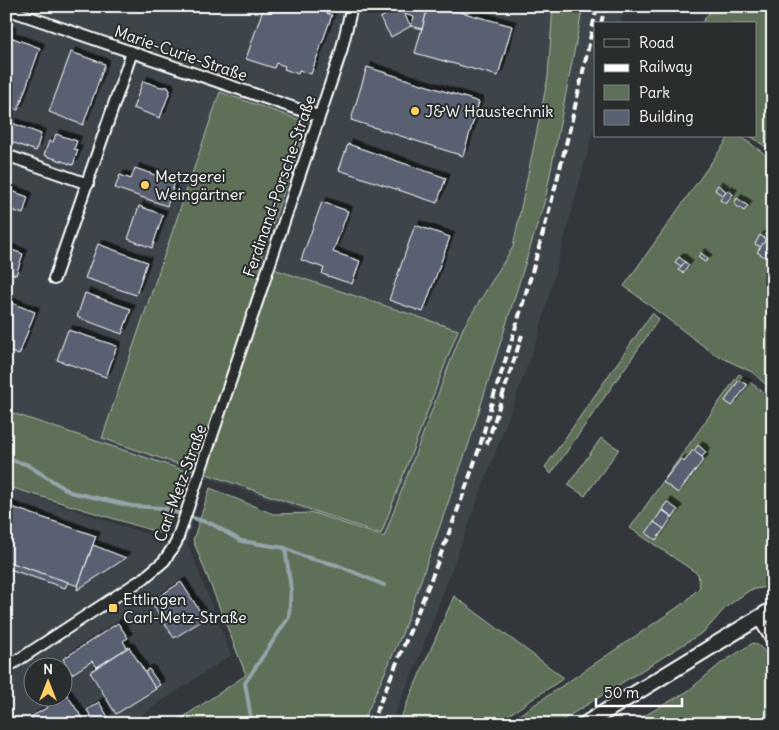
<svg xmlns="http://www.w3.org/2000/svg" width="779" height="730" viewBox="0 0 779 730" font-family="Delius,sans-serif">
<defs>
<filter id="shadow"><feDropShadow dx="4.5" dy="-4.5" stdDeviation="0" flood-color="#0009"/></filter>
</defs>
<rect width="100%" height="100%" fill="#33373c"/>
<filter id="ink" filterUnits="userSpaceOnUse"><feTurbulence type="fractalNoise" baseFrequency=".02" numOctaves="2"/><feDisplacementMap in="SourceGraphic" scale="10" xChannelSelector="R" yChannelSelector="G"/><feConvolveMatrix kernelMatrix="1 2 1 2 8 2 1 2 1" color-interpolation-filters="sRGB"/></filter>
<g filter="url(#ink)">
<!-- built -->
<g fill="#3e444c" fill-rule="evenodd">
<path d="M6 6H553L548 77 513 247 463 328 383 538 205 477 187 542 231 655 128 724H6V487L170 542 194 473 6 411ZM32 668H62V698H32Z"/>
<polygon points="583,6 624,6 620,24 595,24 595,124 537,340 417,663 390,724 362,724 402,634 469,443 545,200"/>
</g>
<!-- green -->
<g fill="#5e7059" stroke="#aeb8ac">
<polygon points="553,6 583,6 545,200 469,443 402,634 362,724 173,724 246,675 193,540 210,488 273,514 314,513 384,537 463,328 513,247 548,77"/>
<polygon points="714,6 773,6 773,152 750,136 755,136 755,24 701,24"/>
<polygon points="220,92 303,121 305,130 259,264 458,330 381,534 102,438"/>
<polygon points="730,136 740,136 773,160 773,391 752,372 714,354 624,286"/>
<polygon points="652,313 659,319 551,474 545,467"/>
<polygon points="739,374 770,397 773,394 773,586 750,590 726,607 705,631 556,724 506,724 684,603 700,587 698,574 630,528"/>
<polygon points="6,411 189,472 164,534 6,486"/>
<polygon points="601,438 619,449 585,496 568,485"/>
<polygon points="454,596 564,678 495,724 398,724"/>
<path d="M753 643C779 651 773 701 773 724H630L688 691 720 664Z"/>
</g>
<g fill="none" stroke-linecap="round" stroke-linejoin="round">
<!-- stream -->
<g stroke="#94a4aa" stroke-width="4">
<polyline points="6,459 26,464 70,492 132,506 162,508 212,524 241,541 285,548 305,557 337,565 384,585"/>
<polyline points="252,724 245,683 289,617 291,589 285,548"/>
</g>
</g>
<!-- building -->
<g fill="#596172" stroke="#fff" filter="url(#shadow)">
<polygon points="264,6 285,6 293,9 294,6 297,6 306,9 307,6 332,15 311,74 299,70 298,74 284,69 285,66 276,63 274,68 246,59"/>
<polygon points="428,6 438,6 512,26 498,76 415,53"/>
<polygon points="428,6 422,29 411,26 414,17 404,14 400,7"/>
<polygon points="400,7 411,26 391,37 380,18"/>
<polygon points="6,30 12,32 10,37 40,48 18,110 6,105"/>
<polygon points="71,52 105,64 83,125 49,112"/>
<polygon points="367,67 479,102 463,156 351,120"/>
<polygon points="143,81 161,87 168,87 170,91 160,118 133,108"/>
<polygon points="12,123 41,134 36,151 6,140"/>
<polygon points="56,134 77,141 74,149 78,150 73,165 44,155 49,141 53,142"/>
<polygon points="348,144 446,178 437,203 339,170"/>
<polygon points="135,168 175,182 167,206 115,188 120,175 131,179"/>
<polygon points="718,185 726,191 723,196 715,190"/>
<polygon points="6,189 28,197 23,214 6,208"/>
<polygon points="728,190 733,194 726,204 720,200"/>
<polygon points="737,198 748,206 744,211 734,204"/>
<polygon points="322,202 348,211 333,252 360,261 352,284 322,274 324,268 301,260"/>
<polygon points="139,206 163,215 152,248 128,239"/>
<polygon points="415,225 450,237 423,312 389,300"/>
<polygon points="760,235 766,239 761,247 755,244"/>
<polygon points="769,235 773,237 773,247 766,258 757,252"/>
<polygon points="98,244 147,262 136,295 85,278"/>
<polygon points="6,248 23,254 16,275 6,271"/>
<polygon points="701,253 708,259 705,262 698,257"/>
<polygon points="679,257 685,262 681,266 675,262"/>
<polygon points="685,262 689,265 683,273 678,270"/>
<polygon points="85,293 131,309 122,334 77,317"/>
<polygon points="6,301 35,312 19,355 6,350"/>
<polygon points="68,330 117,346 106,377 57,360"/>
<polygon points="739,380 747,385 732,406 725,401"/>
<polygon points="698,445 706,452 702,457 694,451"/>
<polygon points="693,450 704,459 678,493 663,482 681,459 684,462"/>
<polygon points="667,502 678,510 673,517 662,509"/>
<polygon points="6,505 96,536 78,586 6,561"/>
<polygon points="662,510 672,517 664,529 654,522"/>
<polygon points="654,522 664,529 656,540 646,533"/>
<polygon points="93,545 126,558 77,590 78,586"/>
<polygon points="6,561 68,582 65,588 6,568"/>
<polygon points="181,582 205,619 174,638 151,602"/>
<polygon points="118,623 128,638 123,641 127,648 97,667 92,661 72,674 63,659"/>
<polygon points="129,647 156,689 116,714 90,672"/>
<polygon points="149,669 160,685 155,688 145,672"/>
<polygon points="62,687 86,724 35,724 31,717 48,707 42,698 62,698"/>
<polygon points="99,702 108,717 96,724 87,710"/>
</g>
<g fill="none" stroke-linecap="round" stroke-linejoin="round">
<defs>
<g id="minor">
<polyline points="6,9 318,116"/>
<polyline points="6,155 88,184"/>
<polyline points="54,279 132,52"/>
<polyline points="758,618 773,642"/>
<polyline points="6,668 144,578 164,561 176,543 341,52 352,6"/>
</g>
<polyline id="secondary" points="585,724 773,609"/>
</defs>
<!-- minor casing -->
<use href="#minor" stroke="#fff" stroke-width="14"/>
<!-- secondary casing -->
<use href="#secondary" stroke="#fff" stroke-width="18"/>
<!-- minor -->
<use href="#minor" stroke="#2a2d2e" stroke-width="10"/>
<!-- secondary -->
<use href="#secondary" stroke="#2a2d2e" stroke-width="14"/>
<!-- rail -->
<g stroke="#fff" stroke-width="4" stroke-dasharray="8 4" stroke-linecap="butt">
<polyline points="601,24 605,6"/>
<polyline points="487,444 522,335"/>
<path d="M371 724C409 634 448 542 479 449 486 426 491 402 499 380 539 257 571 133 597 6"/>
</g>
</g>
</g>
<!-- markers -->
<g fill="#ffd166" stroke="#2a2d2e" stroke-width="2">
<circle cx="415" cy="111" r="5"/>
<circle cx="145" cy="185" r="5"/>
<rect x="108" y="603" width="10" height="10" rx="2.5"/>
</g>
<g text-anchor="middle" stroke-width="4" stroke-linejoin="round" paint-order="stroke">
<!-- street labels -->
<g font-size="16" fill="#fff" stroke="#2a2d2e">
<text transform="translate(181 53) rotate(19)" y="6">Marie-Curie-Straße</text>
<text transform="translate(279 186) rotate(-71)" y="6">Ferdinand-Porsche-Straße</text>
<text transform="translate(180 483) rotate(-70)" y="6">Carl-Metz-Straße</text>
</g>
<!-- poi labels -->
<g font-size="16" fill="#fff" stroke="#2a2d2e" text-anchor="start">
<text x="425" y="117">J&amp;W Haustechnik</text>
<text x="155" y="182">Metzgerei<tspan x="155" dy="18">Weingärtner</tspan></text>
<text x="123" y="605">Ettlingen<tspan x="123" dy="18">Carl-Metz-Straße</tspan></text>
</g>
</g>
<!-- margin -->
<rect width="779" height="730" fill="none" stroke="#2a2d2e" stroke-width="25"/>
<rect x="12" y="12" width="754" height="705" fill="none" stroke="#fff" stroke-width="2" filter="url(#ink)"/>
<!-- legend -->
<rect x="594" y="22" width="162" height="115" fill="#2a2d2e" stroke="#7f8182"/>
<rect x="604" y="39" width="25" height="8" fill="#2a2d2e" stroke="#7f8182"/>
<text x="639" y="48" font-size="15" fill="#ffffff">Road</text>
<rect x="604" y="64" width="25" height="8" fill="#ffffff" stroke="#7f8182"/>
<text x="639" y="72" font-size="15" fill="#ffffff">Railway</text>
<rect x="604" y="85" width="25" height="15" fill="#5e7059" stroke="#7f8182"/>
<text x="639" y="98" font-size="15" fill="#ffffff">Park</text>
<rect x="604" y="110" width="25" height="15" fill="#596172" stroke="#7f8182"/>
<text x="639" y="122" font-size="15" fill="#ffffff">Building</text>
<!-- north arrow -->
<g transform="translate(48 682)"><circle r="24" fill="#2a2d2e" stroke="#7f8182"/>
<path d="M0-4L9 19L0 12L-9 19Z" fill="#ffd166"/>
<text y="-8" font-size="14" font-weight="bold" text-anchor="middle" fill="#ffffff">N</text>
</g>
<!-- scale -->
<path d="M596 698v8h86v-8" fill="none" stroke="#ffffff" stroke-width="2.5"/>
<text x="604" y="698" font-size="15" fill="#ffffff" stroke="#2a2d2e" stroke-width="4" paint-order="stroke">50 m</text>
</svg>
